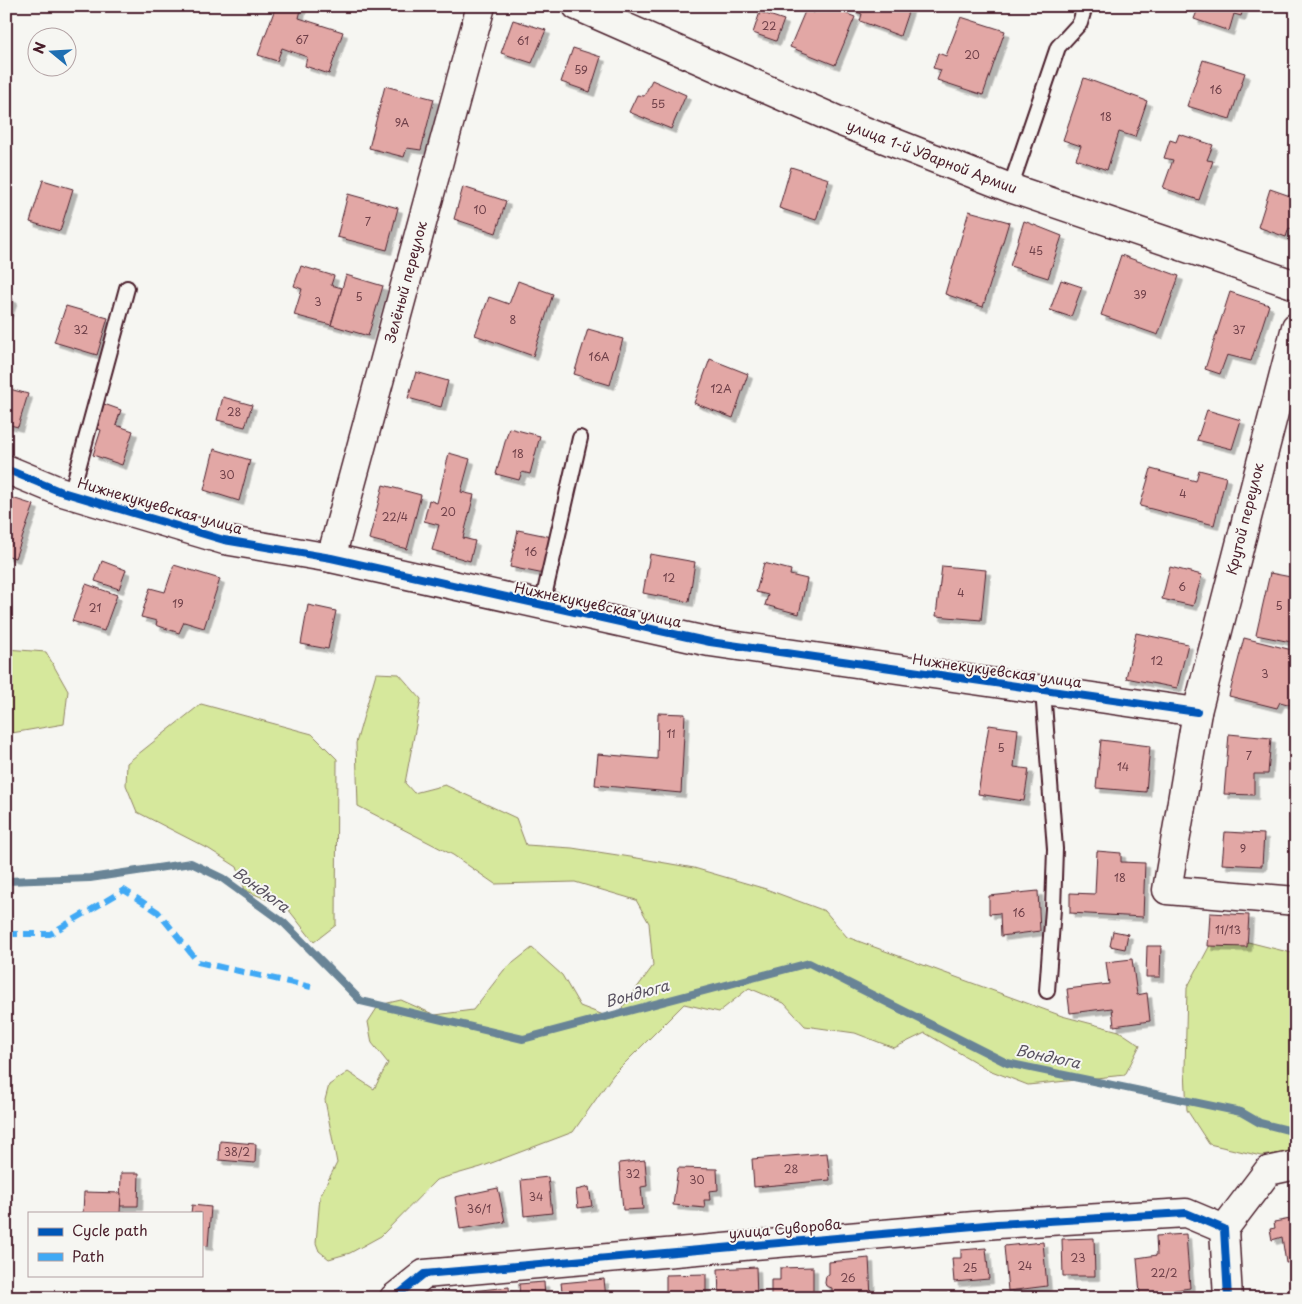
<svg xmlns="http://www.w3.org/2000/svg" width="1302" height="1304" viewBox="0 0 1302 1304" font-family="'Playpen Sans',sans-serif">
<defs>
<filter id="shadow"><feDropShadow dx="4.5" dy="4.5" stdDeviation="0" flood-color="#0004"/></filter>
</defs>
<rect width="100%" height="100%" fill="#f6f6f2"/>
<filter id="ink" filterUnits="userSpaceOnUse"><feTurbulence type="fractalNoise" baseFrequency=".02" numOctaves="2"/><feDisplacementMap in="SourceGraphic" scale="10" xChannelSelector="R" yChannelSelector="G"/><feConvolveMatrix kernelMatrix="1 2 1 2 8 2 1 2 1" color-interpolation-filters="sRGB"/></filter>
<g filter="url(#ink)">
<!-- green -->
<g fill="#d6e89c" stroke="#908464">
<polygon points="6,649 46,652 68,691 64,724 6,734"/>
<polygon points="376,673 399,674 421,699 405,783 414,793 445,785 516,818 526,845 572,848 637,858 694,868 766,889 825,911 847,937 1062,1016 1119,1031 1140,1045 1125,1075 1028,1085 989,1070 925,1033 894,1048 855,1033 805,1026 784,1003 749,988 719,1012 684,1004 613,1075 573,1132 481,1167 436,1180 381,1236 350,1253 329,1259 319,1251 316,1243 320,1196 337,1163 325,1100 329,1085 348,1072 374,1089 388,1063 372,1043 368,1022 379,1005 401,1000 435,1015 473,1010 504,970 532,948 562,975 580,1006 614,1019 653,966 649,923 636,900 575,882 495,884 453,855 358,806 356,743"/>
<polygon points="201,704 312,734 337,759 336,925 314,942 288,909 245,890 237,867 209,849 137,812 126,785 127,763"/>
<polygon points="1216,934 1296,954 1296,1151 1261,1156 1209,1144 1187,1110 1185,1070 1187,988"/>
</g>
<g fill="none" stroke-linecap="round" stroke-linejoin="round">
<!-- stream -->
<polyline stroke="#698496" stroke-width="8" points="6,881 90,878 191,863 222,878 284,923 361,1001 523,1039 809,963 1007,1063 1241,1112 1260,1123 1296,1132"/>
</g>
<!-- building -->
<g fill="#e2a7a5" stroke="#4a1f2b" filter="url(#shadow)">
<polygon points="276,6 302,6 299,18 343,32 329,74 305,66 307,57 282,48 277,61 258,55"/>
<polygon points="817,6 827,6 855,17 835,65 790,47 806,9 814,13"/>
<polygon points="853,6 910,6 900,36 860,21 862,14 852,10"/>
<polygon points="1199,6 1244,6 1241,16 1234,14 1229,31 1194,19"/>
<polygon points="760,12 784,20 776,41 753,33"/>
<polygon points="961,17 1005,31 983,95 937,80 941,70 933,68 938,53 946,56"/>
<polygon points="513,20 546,30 532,63 501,53"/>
<polygon points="573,48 601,57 590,92 561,82"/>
<polygon points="1203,60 1245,73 1230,119 1187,106"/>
<polygon points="1084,78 1147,101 1135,137 1119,132 1107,170 1076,159 1081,146 1063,140"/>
<polygon points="652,80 686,95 671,129 629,112 637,95 644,96"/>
<polygon points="385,86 434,99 421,150 407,148 404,157 369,148"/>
<polygon points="1179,134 1213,145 1207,160 1213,161 1199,200 1163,188 1173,160 1164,158 1170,140 1176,142"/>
<polygon points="791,167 829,179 816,220 779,208"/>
<polygon points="43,180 73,189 60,231 30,222"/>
<polygon points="463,187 506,201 496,233 454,219"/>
<polygon points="1270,189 1296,198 1296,230 1289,228 1286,237 1258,227"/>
<polygon points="348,194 398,208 387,250 337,237"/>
<polygon points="969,211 1009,222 983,307 945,294"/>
<polygon points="1024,221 1062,236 1048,278 1010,266"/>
<polygon points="1121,255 1179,276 1158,335 1101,315"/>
<polygon points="301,266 334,276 331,285 342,288 331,325 294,315 302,289 294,286"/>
<polygon points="346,275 383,286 368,336 331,325"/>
<polygon points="1061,280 1082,287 1071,317 1050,310"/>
<polygon points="518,281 553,294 533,356 475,335 489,297 509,304"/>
<polygon points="1230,292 1269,305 1251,361 1227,355 1220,374 1205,369"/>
<polygon points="6,296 13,299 6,317"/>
<polygon points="66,306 108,318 97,355 54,342"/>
<polygon points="588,329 623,339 610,385 574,374"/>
<polygon points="710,359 748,374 733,418 694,403"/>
<polygon points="416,372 448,381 441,407 408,398"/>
<polygon points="6,388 28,394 18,427 6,424"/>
<polygon points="223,397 252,405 245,427 217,420"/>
<polygon points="104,404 121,410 116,425 133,431 122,465 93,455 101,430 96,428"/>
<polygon points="1207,410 1241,420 1232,449 1197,440"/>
<polygon points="509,428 540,436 530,474 522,472 519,480 496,474"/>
<polygon points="214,449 250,460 239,501 204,490"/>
<polygon points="449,453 470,459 461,492 474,495 463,538 475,541 470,561 432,550 439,525 424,521 429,500 437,503"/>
<polygon points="1151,469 1196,481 1199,470 1226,477 1214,525 1140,506"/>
<polygon points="383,485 421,495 407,549 369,539"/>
<polygon points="6,496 34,505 15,558 6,555"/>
<polygon points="518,530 552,537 544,574 510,567"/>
<polygon points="650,554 695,562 689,602 643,593"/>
<polygon points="102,561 126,570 119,589 95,581"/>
<polygon points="764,563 791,570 790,575 807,579 799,614 765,605 768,595 756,592"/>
<polygon points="174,565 220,579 204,628 184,622 179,633 156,625 157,621 141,617 150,588 165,592"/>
<polygon points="942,566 986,570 981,620 936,616"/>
<polygon points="1170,567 1202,575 1193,606 1162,599"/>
<polygon points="1270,573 1296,578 1296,643 1256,635"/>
<polygon points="86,584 117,595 104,631 72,621"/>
<polygon points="308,605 336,611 328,649 301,644"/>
<polygon points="1136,633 1188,644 1177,688 1126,678"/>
<polygon points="1244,638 1296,651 1295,706 1280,702 1277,708 1229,696"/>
<polygon points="658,713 685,714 681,793 595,785 598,754 657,759"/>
<polygon points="989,725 1018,729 1014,767 1029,769 1024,801 978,794"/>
<polygon points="1229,734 1271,738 1268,774 1254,774 1254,795 1224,794"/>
<polygon points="1101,740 1150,746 1146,792 1096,788"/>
<polygon points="1225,832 1264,834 1262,866 1222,864"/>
<polygon points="1097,851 1121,853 1121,862 1145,863 1143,917 1070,913 1070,893 1095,894"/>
<polygon points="1038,891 1040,931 1001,936 1000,913 989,914 989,896"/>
<polygon points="1210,913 1249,915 1247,947 1208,946"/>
<polygon points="1113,931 1128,934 1125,949 1110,946"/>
<polygon points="1147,946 1161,946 1160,977 1146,977"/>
<polygon points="1132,959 1137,995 1147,993 1150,1021 1114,1026 1112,1008 1070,1013 1067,989 1109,984 1106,962"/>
<polygon points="220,1141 256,1144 255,1163 219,1160"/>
<polygon points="827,1153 830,1180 754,1187 752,1159"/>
<polygon points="645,1160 647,1186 641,1187 643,1209 623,1210 619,1163"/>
<polygon points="678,1168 717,1169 718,1190 709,1191 710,1200 704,1200 705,1208 673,1205"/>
<polygon points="121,1173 139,1173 138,1206 120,1206"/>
<polygon points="548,1177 552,1213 524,1216 521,1180"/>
<polygon points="589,1187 592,1206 578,1208 576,1190"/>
<polygon points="498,1188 505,1222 460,1229 455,1197"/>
<polygon points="84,1192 121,1193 120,1213 83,1213"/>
<polygon points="192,1205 211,1207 208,1246 201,1245 201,1213 191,1213"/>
<polygon points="1296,1218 1296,1262 1286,1263 1282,1237 1272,1240 1270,1229 1275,1228 1274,1222"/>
<polygon points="1186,1234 1190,1288 1140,1295 1137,1258 1157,1255 1156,1236"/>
<polygon points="1094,1238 1095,1276 1063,1276 1062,1239"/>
<polygon points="1043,1242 1047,1286 1008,1291 1004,1246"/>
<polygon points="986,1248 989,1279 954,1282 952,1258 961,1258 961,1250"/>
<polygon points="869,1258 871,1298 832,1298 832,1288 826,1286 825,1283 826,1276 829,1274 829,1262"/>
<polygon points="756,1267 757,1298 719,1298 718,1269"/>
<polygon points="813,1267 813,1298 771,1298 771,1280 780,1280 780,1268"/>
<polygon points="706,1274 706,1298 660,1298 660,1293 666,1293 666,1275"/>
<polygon points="604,1279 606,1298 563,1298 561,1283"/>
<polygon points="544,1282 545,1298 520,1298 519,1284"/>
<polygon points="509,1287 510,1298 443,1298 443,1294"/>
<polygon points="430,1292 429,1298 406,1298 407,1295"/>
<rect x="930" y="1293" width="17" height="5"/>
</g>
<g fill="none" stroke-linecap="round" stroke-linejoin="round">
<defs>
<g id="service">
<polyline points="1010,188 1058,47 1080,23 1085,6"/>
<polyline points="71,494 127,288"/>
<polyline points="542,605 580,438"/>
<polyline points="1043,690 1055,849 1053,909 1047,991"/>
</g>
<g id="minor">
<polyline points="1296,327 1197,712 1167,890 1296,901"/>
<polyline points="6,469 59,491 224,540 331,558 710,642 1197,712"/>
<polyline points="331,558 481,6"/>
<polyline points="1224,1229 1268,1171 1296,1165"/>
<polyline points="394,1298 424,1274 997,1224 1186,1213 1224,1229 1228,1298"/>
</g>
<polyline id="secondary" points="577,6 839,121 1010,188 1296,285"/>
</defs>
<!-- service casing -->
<use href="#service" stroke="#4a1f2b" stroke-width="18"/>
<!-- minor casing -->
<use href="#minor" stroke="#4a1f2b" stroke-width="31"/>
<!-- secondary casing -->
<use href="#secondary" stroke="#4a1f2b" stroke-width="31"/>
<!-- service -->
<use href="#service" stroke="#f6f6f2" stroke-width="14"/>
<!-- minor -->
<use href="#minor" stroke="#f6f6f2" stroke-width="28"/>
<!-- secondary -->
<use href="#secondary" stroke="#f6f6f2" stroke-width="28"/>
<!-- quiet -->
<polyline stroke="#3fa9f5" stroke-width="6" stroke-dasharray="12 6" stroke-linecap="butt" points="6,934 50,934 124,890 158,912 198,962 311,987"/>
<defs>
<g id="cycleway">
<polyline points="6,469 59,491 224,540 331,558 710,642 1197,712"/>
<polyline points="394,1298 424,1274 997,1224 1186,1213 1224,1229 1228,1298"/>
</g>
</defs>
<!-- cycleway casing -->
<use href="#cycleway" stroke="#f6f6f2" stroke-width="11"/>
<!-- cycleway -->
<use href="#cycleway" stroke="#0057b8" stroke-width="8"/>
</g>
</g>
<g text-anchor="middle" stroke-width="4" stroke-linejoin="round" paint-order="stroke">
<!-- number labels -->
<g font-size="11" fill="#70414a">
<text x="769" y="30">22</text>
<text x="302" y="44">67</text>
<text x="523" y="45">61</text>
<text x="972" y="59">20</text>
<text x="581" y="74">59</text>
<text x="1216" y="94">16</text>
<text x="658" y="108">55</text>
<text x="1106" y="121">18</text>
<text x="402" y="127">9А</text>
<text x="480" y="214">10</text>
<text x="368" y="226">7</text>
<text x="1036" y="255">45</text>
<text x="1140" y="299">39</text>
<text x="359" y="301">5</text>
<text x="318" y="306">3</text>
<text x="513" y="324">8</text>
<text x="81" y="334">32</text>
<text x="1239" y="334">37</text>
<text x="599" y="361">16А</text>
<text x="721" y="393">12А</text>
<text x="234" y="416">28</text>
<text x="518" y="458">18</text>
<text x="227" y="479">30</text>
<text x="1183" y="498">4</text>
<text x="448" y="516">20</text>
<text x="395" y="521">22/4</text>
<text x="531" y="556">16</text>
<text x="669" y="582">12</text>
<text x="1182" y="591">6</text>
<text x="961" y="597">4</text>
<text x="178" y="608">19</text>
<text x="1279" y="610">5</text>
<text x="95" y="612">21</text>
<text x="1157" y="665">12</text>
<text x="1265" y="678">3</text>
<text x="671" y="738">11</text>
<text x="1001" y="752">5</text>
<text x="1249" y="760">7</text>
<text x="1123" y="771">14</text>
<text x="1243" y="853">9</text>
<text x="1120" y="882">18</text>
<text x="1019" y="917">16</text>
<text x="1228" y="934">11/13</text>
<text x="237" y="1156">38/2</text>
<text x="791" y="1173">28</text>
<text x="633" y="1178">32</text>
<text x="697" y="1184">30</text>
<text x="536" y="1201">34</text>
<text x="479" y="1213">36/1</text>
<text x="1078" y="1262">23</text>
<text x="1025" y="1270">24</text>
<text x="970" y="1272">25</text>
<text x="1164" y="1277">22/2</text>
<text x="848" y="1282">26</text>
</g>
<!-- street labels -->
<g font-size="14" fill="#4a1f2b" stroke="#f6f6f2">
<text transform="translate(932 157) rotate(21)" y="5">улица 1-й Ударной Армии</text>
<text transform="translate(406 282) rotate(-75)" y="5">Зелёный переулок</text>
<text transform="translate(160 506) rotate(16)" y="5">Нижнекукуевская улица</text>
<text transform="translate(1245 519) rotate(-76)" y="5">Крутой переулок</text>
<text transform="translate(598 605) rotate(12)" y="5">Нижнекукуевская улица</text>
<text transform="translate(997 671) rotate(8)" y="5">Нижнекукуевская улица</text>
<text transform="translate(785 1229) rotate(-5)" y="5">улица Суворова</text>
</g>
<!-- water labels -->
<g font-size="15" font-style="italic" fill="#595260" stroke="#f6f6f2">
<text transform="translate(261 890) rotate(36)" y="5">Вондюга</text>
<text transform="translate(637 994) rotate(-15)" y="5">Вондюга</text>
<text transform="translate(1048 1057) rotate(12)" y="5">Вондюга</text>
</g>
</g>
<!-- margin -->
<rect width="1302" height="1304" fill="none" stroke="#f6f6f2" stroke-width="25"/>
<rect x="12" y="12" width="1277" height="1279" fill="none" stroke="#4a1f2b" stroke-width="2" filter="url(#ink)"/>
<!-- legend -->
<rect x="28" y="1212" width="175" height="65" fill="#f6f6f2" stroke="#b1a0a2"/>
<rect x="38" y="1228" width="25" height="8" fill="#0057b8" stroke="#b1a0a2"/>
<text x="72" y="1236" font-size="15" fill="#4a1f2b">Cycle path</text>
<rect x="38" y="1253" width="25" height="8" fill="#3fa9f5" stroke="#b1a0a2"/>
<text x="72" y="1262" font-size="15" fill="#4a1f2b">Path</text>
<!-- north arrow -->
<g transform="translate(52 52) rotate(288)"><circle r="24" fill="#f6f6f2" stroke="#b1a0a2"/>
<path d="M0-4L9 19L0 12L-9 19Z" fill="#1f6fb2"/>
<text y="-8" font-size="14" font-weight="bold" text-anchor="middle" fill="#4a1f2b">N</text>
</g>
</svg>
